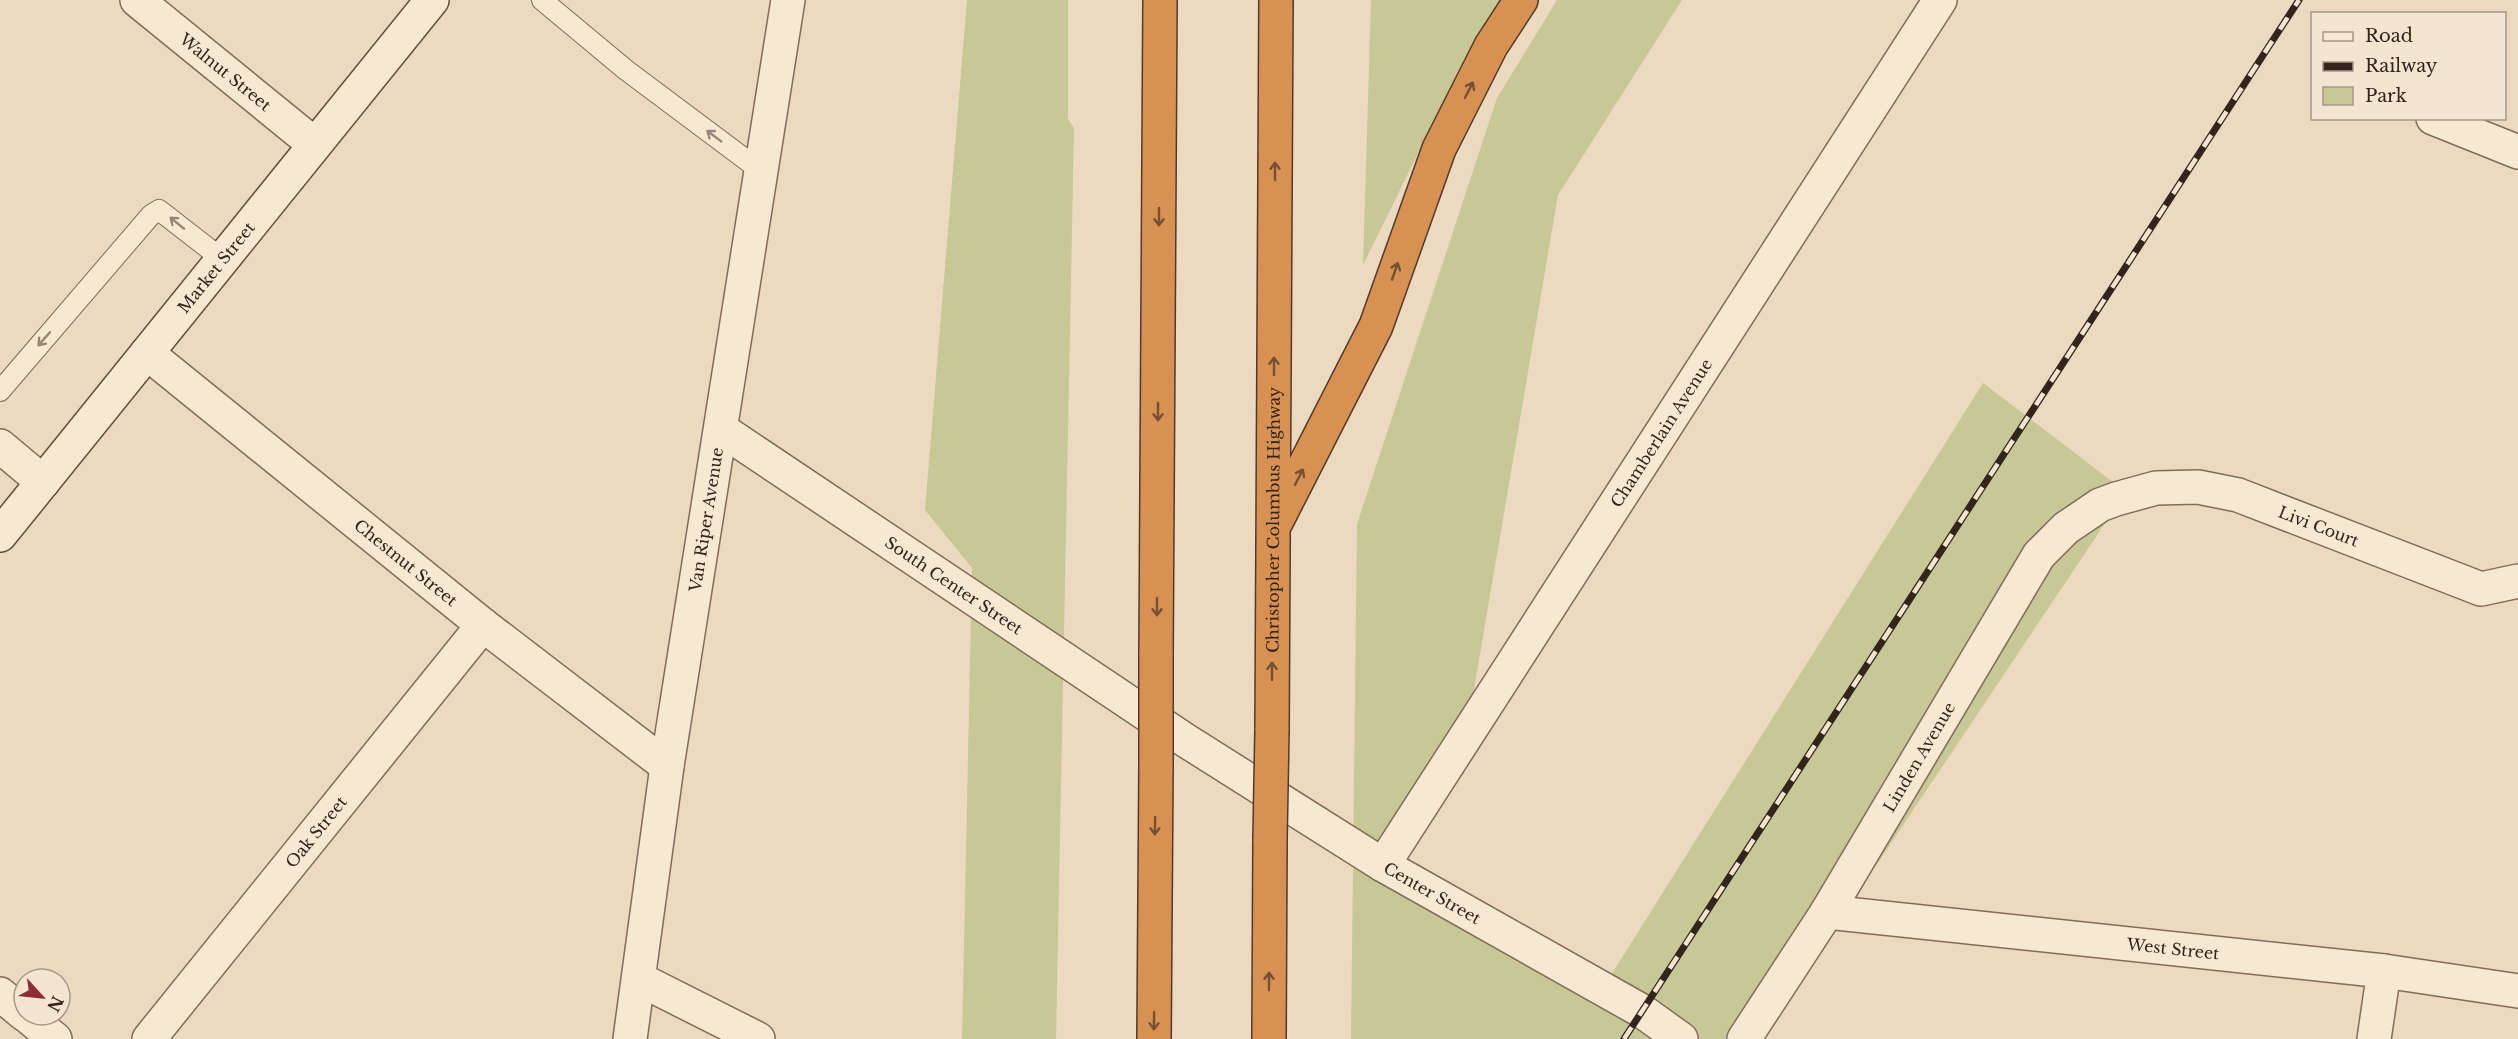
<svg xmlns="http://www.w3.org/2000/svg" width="2518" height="1039" viewBox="0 0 2518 1039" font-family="'Libre Baskerville',serif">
<rect width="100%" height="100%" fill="#ebdac0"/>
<!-- green -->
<g fill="#c7c895">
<polygon points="967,0 1068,0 1068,119 1074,128 1056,1039 962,1039 972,568 925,510"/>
<polygon points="1371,0 1503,0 1465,58 1363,265"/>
<polygon points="1557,0 1682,0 1558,195 1468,725 1388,865 1601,991 1983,383 2126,492 1760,1039 1351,1039 1357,524 1497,98"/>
</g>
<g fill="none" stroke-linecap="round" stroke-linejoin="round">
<defs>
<g id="service">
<polyline points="542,0 626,70 761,171"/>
<polyline points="0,391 151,215 159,210 222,259"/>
</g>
<g id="minor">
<path id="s1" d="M137 0 314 144"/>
<polyline points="2433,118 2518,152"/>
<path id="s2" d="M147 353 483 625 667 766"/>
<path id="s3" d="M722 430 1185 740 1383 865 1642 1011 1681 1039"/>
<polyline points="0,446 43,482"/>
<path id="s4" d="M1383 865 1940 0"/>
<path id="s5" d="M1827 912 2384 971 2518 991"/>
<polyline points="639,979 758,1039"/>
<polyline points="0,994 24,1014"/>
<polyline points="26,1015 55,1039"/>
<path id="s6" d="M149 1039 483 625"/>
<path id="s7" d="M1744 1039 1827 912 2039 555 2066 528 2100 505 2116 499 2156 488 2198 487 2238 495 2481 589 2518 581"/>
<polyline points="2374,1039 2384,971"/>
</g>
<g id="tertiary">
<path id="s8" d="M630 1039 667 766 788 0"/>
</g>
<g id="secondary">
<path id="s9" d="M0 535 432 0"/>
</g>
<g id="motorway">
<polyline points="1276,522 1376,326 1439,149 1491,46 1521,0"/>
<polyline points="1156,655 1160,0"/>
<path id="s10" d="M1272 730 1276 0"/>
<polyline points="1154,1039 1156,767"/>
<polyline points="1269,1039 1270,839"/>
</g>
</defs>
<!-- service casing -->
<use href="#service" stroke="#836b59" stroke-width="22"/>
<!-- minor casing -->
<use href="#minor" stroke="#836b59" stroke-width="36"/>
<!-- tertiary casing -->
<use href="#tertiary" stroke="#836b59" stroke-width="36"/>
<!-- secondary casing -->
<use href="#secondary" stroke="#644d3c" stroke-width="36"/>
<!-- motorway casing -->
<use href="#motorway" stroke="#513a2d" stroke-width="36"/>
<!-- service -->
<use href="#service" stroke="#f7e8d2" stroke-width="20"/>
<!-- minor -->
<use href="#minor" stroke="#f7e8d2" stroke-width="33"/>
<!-- tertiary -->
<use href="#tertiary" stroke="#f7e8d2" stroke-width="33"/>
<!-- secondary -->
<use href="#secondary" stroke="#f7e8d2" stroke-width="33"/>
<!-- motorway -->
<use href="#motorway" stroke="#d79153" stroke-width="33"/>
<defs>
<polyline id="rail" points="1624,1039 2299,0"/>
</defs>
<!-- rail casing -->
<use href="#rail" stroke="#33251d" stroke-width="7"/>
<!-- rail -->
<use href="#rail" stroke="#f3e5cf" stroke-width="4.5" stroke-dasharray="14" stroke-linecap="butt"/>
<defs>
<g id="motorway-bridge">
<polyline points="1156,767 1156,655"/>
<polyline points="1270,839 1272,730"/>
</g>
</defs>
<!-- motorway-bridge casing -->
<use href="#motorway-bridge" stroke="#513a2d" stroke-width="36" stroke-linecap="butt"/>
<!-- motorway-bridge -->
<use href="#motorway-bridge" stroke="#d79153" stroke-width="33"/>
</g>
<!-- one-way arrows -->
<defs><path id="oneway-shaft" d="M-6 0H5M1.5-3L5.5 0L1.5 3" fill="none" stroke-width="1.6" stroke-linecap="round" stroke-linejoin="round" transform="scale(1.5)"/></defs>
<g stroke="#755033">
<use href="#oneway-shaft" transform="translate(1469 90) rotate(-63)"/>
<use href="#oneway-shaft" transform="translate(1275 171) rotate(-90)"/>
<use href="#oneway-shaft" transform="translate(1159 217) rotate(90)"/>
<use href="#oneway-shaft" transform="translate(1395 271) rotate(-71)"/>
<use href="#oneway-shaft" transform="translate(1274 366) rotate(-90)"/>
<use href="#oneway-shaft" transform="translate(1158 412) rotate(90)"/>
<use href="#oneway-shaft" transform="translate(1299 477) rotate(-63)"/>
<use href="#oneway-shaft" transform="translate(1157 607) rotate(90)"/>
<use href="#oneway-shaft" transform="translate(1272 671) rotate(-90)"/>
<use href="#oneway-shaft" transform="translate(1155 826) rotate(91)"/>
<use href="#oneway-shaft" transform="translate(1269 981) rotate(-90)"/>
<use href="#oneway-shaft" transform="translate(1154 1021) rotate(91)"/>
</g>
<g stroke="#958678">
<use href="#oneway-shaft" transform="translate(714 136) rotate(-143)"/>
<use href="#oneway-shaft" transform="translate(177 223) rotate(-141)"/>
<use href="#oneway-shaft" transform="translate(44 339) rotate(131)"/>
</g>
<g text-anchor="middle" stroke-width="5" stroke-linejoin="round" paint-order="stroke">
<!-- street labels -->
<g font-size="16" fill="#33251d" stroke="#f3e5cf">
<text dy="6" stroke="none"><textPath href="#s1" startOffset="114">Walnut Street</textPath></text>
<text dy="6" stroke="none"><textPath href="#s9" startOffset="344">Market Street</textPath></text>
<text dy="6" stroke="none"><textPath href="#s4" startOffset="514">Chamberlain Avenue</textPath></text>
<text dy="6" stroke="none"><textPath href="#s8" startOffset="525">Van Riper Avenue</textPath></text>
<text dy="6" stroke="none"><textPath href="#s10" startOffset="210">Christopher Columbus Highway</textPath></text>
<text dy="6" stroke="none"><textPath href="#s7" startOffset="874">Livi Court</textPath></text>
<text dy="6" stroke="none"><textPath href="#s2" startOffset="333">Chestnut Street</textPath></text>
<text dy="6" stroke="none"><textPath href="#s3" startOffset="279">South Center Street</textPath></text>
<text dy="6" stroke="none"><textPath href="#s7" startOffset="332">Linden Avenue</textPath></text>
<text dy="6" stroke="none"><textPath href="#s6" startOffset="266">Oak Street</textPath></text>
<text dy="6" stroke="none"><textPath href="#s3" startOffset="848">Center Street</textPath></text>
<text dy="6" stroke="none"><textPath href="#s5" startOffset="348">West Street</textPath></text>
</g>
</g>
<!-- legend -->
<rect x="2311" y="12" width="195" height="108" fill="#f3e5cf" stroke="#a69888" stroke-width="1.5"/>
<rect x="2323" y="32" width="30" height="9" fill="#f7e8d2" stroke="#a69888" stroke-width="1.5"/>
<text x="2365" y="42" font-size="18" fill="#33251d">Road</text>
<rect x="2323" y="62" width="30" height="9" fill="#33251d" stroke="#a69888" stroke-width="1.5"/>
<text x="2365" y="72" font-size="18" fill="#33251d">Railway</text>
<rect x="2323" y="87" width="30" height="18" fill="#c7c895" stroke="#a69888" stroke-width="1.5"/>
<text x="2365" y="102" font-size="18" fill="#33251d">Park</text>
<!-- north arrow -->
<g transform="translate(42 997) rotate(117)"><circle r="28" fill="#f3e5cf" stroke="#a69888" stroke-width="1.5"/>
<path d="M0-4.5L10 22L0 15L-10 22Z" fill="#8f2c36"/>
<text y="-9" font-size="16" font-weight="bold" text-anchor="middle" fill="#33251d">N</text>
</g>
</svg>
